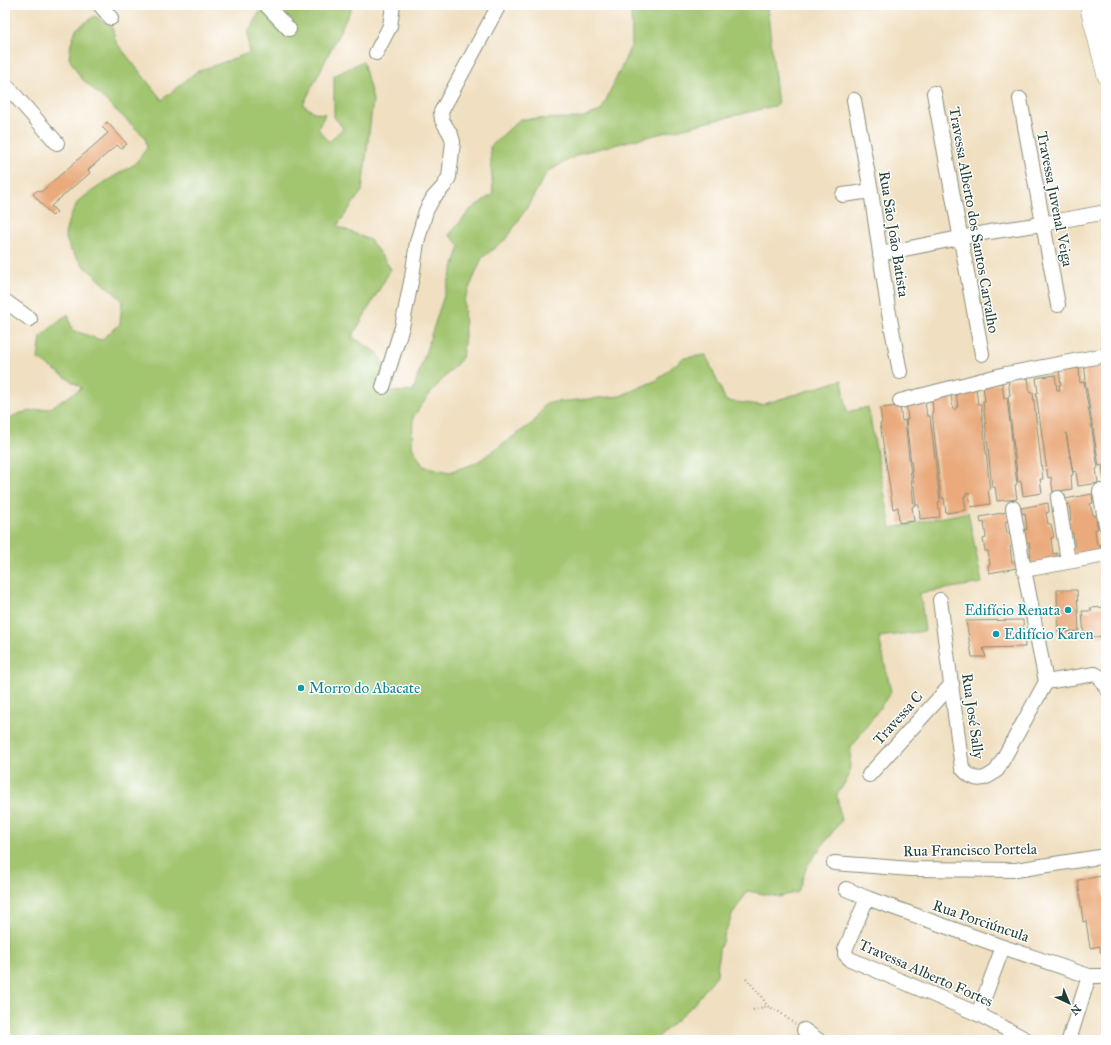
<svg xmlns="http://www.w3.org/2000/svg" width="1111" height="1045" viewBox="0 0 1111 1045" font-family="'IM FELL Great Primer',serif">
<rect width="100%" height="100%" fill="#fff"/>
<filter id="ink" filterUnits="userSpaceOnUse"><feTurbulence type="fractalNoise" baseFrequency=".025" numOctaves="2"/><feDisplacementMap in="SourceGraphic" scale="8" xChannelSelector="R" yChannelSelector="G"/><feConvolveMatrix kernelMatrix="1 2 1 2 8 2 1 2 1" color-interpolation-filters="sRGB"/></filter>
<filter id="wash" filterUnits="userSpaceOnUse"><feTurbulence type="fractalNoise" baseFrequency=".012" numOctaves="4" result="noise"/><feDisplacementMap in="SourceGraphic" scale="16" xChannelSelector="R" yChannelSelector="G"/><feGaussianBlur stdDeviation="0.9" result="paint"/><feColorMatrix in="noise" values="0 0 0 0 0 0 0 0 0 0 0 0 0 0 0 0 0 1.4 0 .05"/><feComposite in="paint" operator="in"/></filter>
<g filter="url(#wash)">
<rect width="100%" height="100%" fill="#f0dfc0"/>
<!-- green -->
<polygon fill="#a2c56f" stroke="#608152" points="264,5 353,5 303,105 316,113 325,114 318,129 329,142 343,128 334,117 334,76 363,61 373,100 362,191 337,226 370,240 391,269 352,337 379,354 391,392 413,391 460,246 449,235 471,209 493,194 490,147 520,119 580,118 601,111 632,44 631,5 767,5 778,105 581,153 547,172 526,209 507,238 482,258 464,301 465,336 462,358 433,390 413,417 412,447 423,466 450,472 476,463 534,422 546,403 620,396 657,380 683,358 706,355 726,401 761,405 842,380 847,412 868,407 891,528 968,512 982,583 920,593 925,631 879,637 891,692 851,748 849,776 837,795 841,821 807,866 798,892 779,897 748,891 733,913 719,950 717,975 692,1006 655,1040 5,1040 5,420 20,413 50,408 82,388 38,359 41,336 68,314 72,330 101,340 120,324 122,300 82,264 70,249 65,235 68,222 78,201 108,180 135,164 147,148 145,137 80,77 69,58 71,44 76,29 95,16 112,27 116,42 162,100 196,72 249,53 248,31"/>
<g id="blocks">
<!-- building -->
<g fill="#eaaa7b">
<polygon points="107,122 127,144 121,149 117,145 88,170 90,173 82,180 82,179 51,206 57,212 52,216 33,194 38,190 41,192 108,133 102,127"/>
<polygon points="1104,362 1106,378 1106,479 1104,480 1102,465 1099,466 1085,379 1086,379 1084,364"/>
<polygon points="1079,368 1080,383 1084,382 1098,468 1096,469 1098,483 1078,486 1076,471 1073,472 1066,433 1073,475 1071,475 1072,489 1053,492 1051,477 1048,478 1036,393 1038,393 1036,378 1055,375 1057,390 1060,390 1059,385 1061,385 1059,370"/>
<polygon points="1028,378 1030,393 1033,393 1043,479 1040,479 1042,493 1023,496 1021,481 1018,482 1008,396 1010,395 1008,380"/>
<polygon points="1002,383 1004,399 1007,398 1017,484 1015,485 1017,499 997,501 995,487 992,487 983,401 985,401 983,386"/>
<polygon points="976,389 978,404 981,404 990,490 988,490 990,504 971,507 969,493 966,493 966,496 964,496 966,510 946,513 944,498 941,498 932,412 933,412 932,397 951,395 953,410 956,409 956,407 958,407 956,392"/>
<polygon points="925,401 927,416 930,416 940,502 938,502 940,517 920,519 919,505 916,505 906,419 908,419 906,404"/>
<polygon points="900,406 902,421 905,420 914,506 912,507 914,521 899,523 898,507 893,509 880,423 882,423 880,408"/>
<polygon points="1092,494 1093,503 1090,504 1093,515 1095,515 1098,529 1095,529 1097,545 1100,544 1101,550 1074,555 1073,547 1075,547 1073,533 1070,533 1068,521 1071,520 1069,504 1066,505 1065,499"/>
<polygon points="1048,503 1049,512 1046,513 1048,524 1051,524 1054,537 1051,538 1053,554 1057,553 1057,559 1030,564 1029,556 1031,556 1029,542 1026,542 1024,530 1027,529 1025,513 1022,514 1021,508"/>
<polygon points="1007,512 1008,521 1005,522 1007,533 1010,533 1013,546 1010,547 1012,563 1015,562 1017,568 989,573 988,565 990,565 988,551 985,551 983,539 986,538 984,522 981,523 980,517"/>
<polygon points="1057,590 1077,590 1079,631 1058,632"/>
<polygon points="1106,607 1106,636 1084,638 1082,611 1092,611 1090,608"/>
<polygon points="1023,620 1025,647 983,648 986,657 972,657 966,621"/>
<polygon points="1102,876 1106,908 1106,951 1100,952 1100,946 1090,948 1086,921 1083,922 1078,880"/>
</g>
</g>
</g>
<g filter="url(#ink)">
<use href="#blocks" fill-opacity="0" stroke="#888e7a" stroke-width="1"/>
<g fill="none" stroke-linecap="round" stroke-linejoin="round">
<defs>
<g id="minor">
<polyline points="100,5 111,18"/>
<polyline points="266,5 289,29"/>
<polyline points="376,53 390,26 393,5"/>
<polyline points="5,84 57,143"/>
<polyline points="934,93 982,354"/>
<polyline points="1020,99 1058,305"/>
<polyline points="854,100 871,191 888,308 900,372"/>
<polyline points="843,195 871,191"/>
<polyline points="880,254 989,232 1042,224 1106,212"/>
<polyline points="5,301 30,319"/>
<polyline points="383,387 402,327 412,277 417,242 426,211 433,198 444,186 449,177 453,142 451,135 442,120 441,112 499,5"/>
<polyline points="900,401 1006,374 1106,355"/>
<polyline points="1100,491 1106,525"/>
<polyline points="1058,498 1068,561"/>
<polyline points="1013,508 1024,570 1106,555"/>
<polyline points="1026,579 1046,682"/>
<path d="M940 600 962 768C974 782 983 782 997 770L1046 682"/>
<polyline points="1046,682 1095,674 1100,677 1106,688"/>
<polyline points="869,775 952,684"/>
<polyline points="834,863 911,869 1016,870 1106,856"/>
<polyline points="846,889 867,898 1003,947 1089,976 1106,976"/>
<polyline points="867,898 845,950 845,954 850,959 978,1014 1027,1040"/>
<polyline points="978,1014 1003,947"/>
<polyline points="804,1030 818,1040"/>
<polyline points="1069,1040 1089,976"/>
</g>
<g id="major">
<polyline points="1088,5 1106,76"/>
<polyline points="1101,5 1106,24"/>
</g>
</defs>
<!-- minor casing -->
<use href="#minor" stroke="#888e7a" stroke-width="16"/>
<!-- major casing -->
<use href="#major" stroke="#888e7a" stroke-width="18"/>
<!-- path -->
<g stroke="#888e7a" stroke-width="2" stroke-dasharray="1 3" stroke-linecap="butt">
<polyline points="746,978 762,997 767,1006 778,1011 795,1024"/>
<polyline points="753,1010 767,1006"/>
</g>
<!-- minor -->
<use href="#minor" stroke="#fff" stroke-width="14"/>
<!-- major -->
<use href="#major" stroke="#fff" stroke-width="17"/>
</g>
</g>
<!-- markers -->
<g fill="#0f9aa8" stroke="#fff" stroke-width="1.5">
<circle cx="1068" cy="610" r="4"/>
<circle cx="996" cy="634" r="4"/>
<circle cx="301" cy="688" r="4"/>
</g>
<g text-anchor="middle" stroke-width="3" stroke-linejoin="round" paint-order="stroke">
<!-- street labels -->
<g font-size="15" fill="#1f3d34" stroke="#fff">
<text transform="translate(1055 199) rotate(79)" y="5">Travessa Juvenal Veiga</text>
<text transform="translate(974 220) rotate(80)" y="5">Travessa Alberto dos Santos Carvalho</text>
<text transform="translate(894 234) rotate(81)" y="5">Rua São João Batista</text>
<text transform="translate(973 716) rotate(82)" y="5">Rua José Sally</text>
<text transform="translate(898 718) rotate(-48)" y="5">Travessa C</text>
<text transform="translate(970 850) rotate(-1)" y="5">Rua Francisco Portela</text>
<text transform="translate(981 921) rotate(19)" y="5">Rua Porciúncula</text>
<text transform="translate(926 973) rotate(24)" y="5">Travessa Alberto Fortes</text>
</g>
<!-- culture labels -->
<g font-size="15" fill="#0d838f" stroke="#fff" text-anchor="start">
<text x="1060" y="615" text-anchor="end">Edifício Renata</text>
<text x="1004" y="639">Edifício Karen</text>
<text x="309" y="693">Morro do Abacate</text>
</g>
</g>
<!-- margin -->
<rect width="1111" height="1045" fill="none" stroke="#fff" stroke-width="20"/>
<!-- north arrow -->
<g transform="translate(1069 1003) rotate(136)" stroke="#ffffff" stroke-width="3" paint-order="stroke">
<path d="M0-3L7 15L0 10L-7 15Z" fill="#1f3d34"/>
<text y="-6" font-size="11" font-weight="bold" text-anchor="middle" fill="#1f3d34">N</text>
</g>
</svg>
